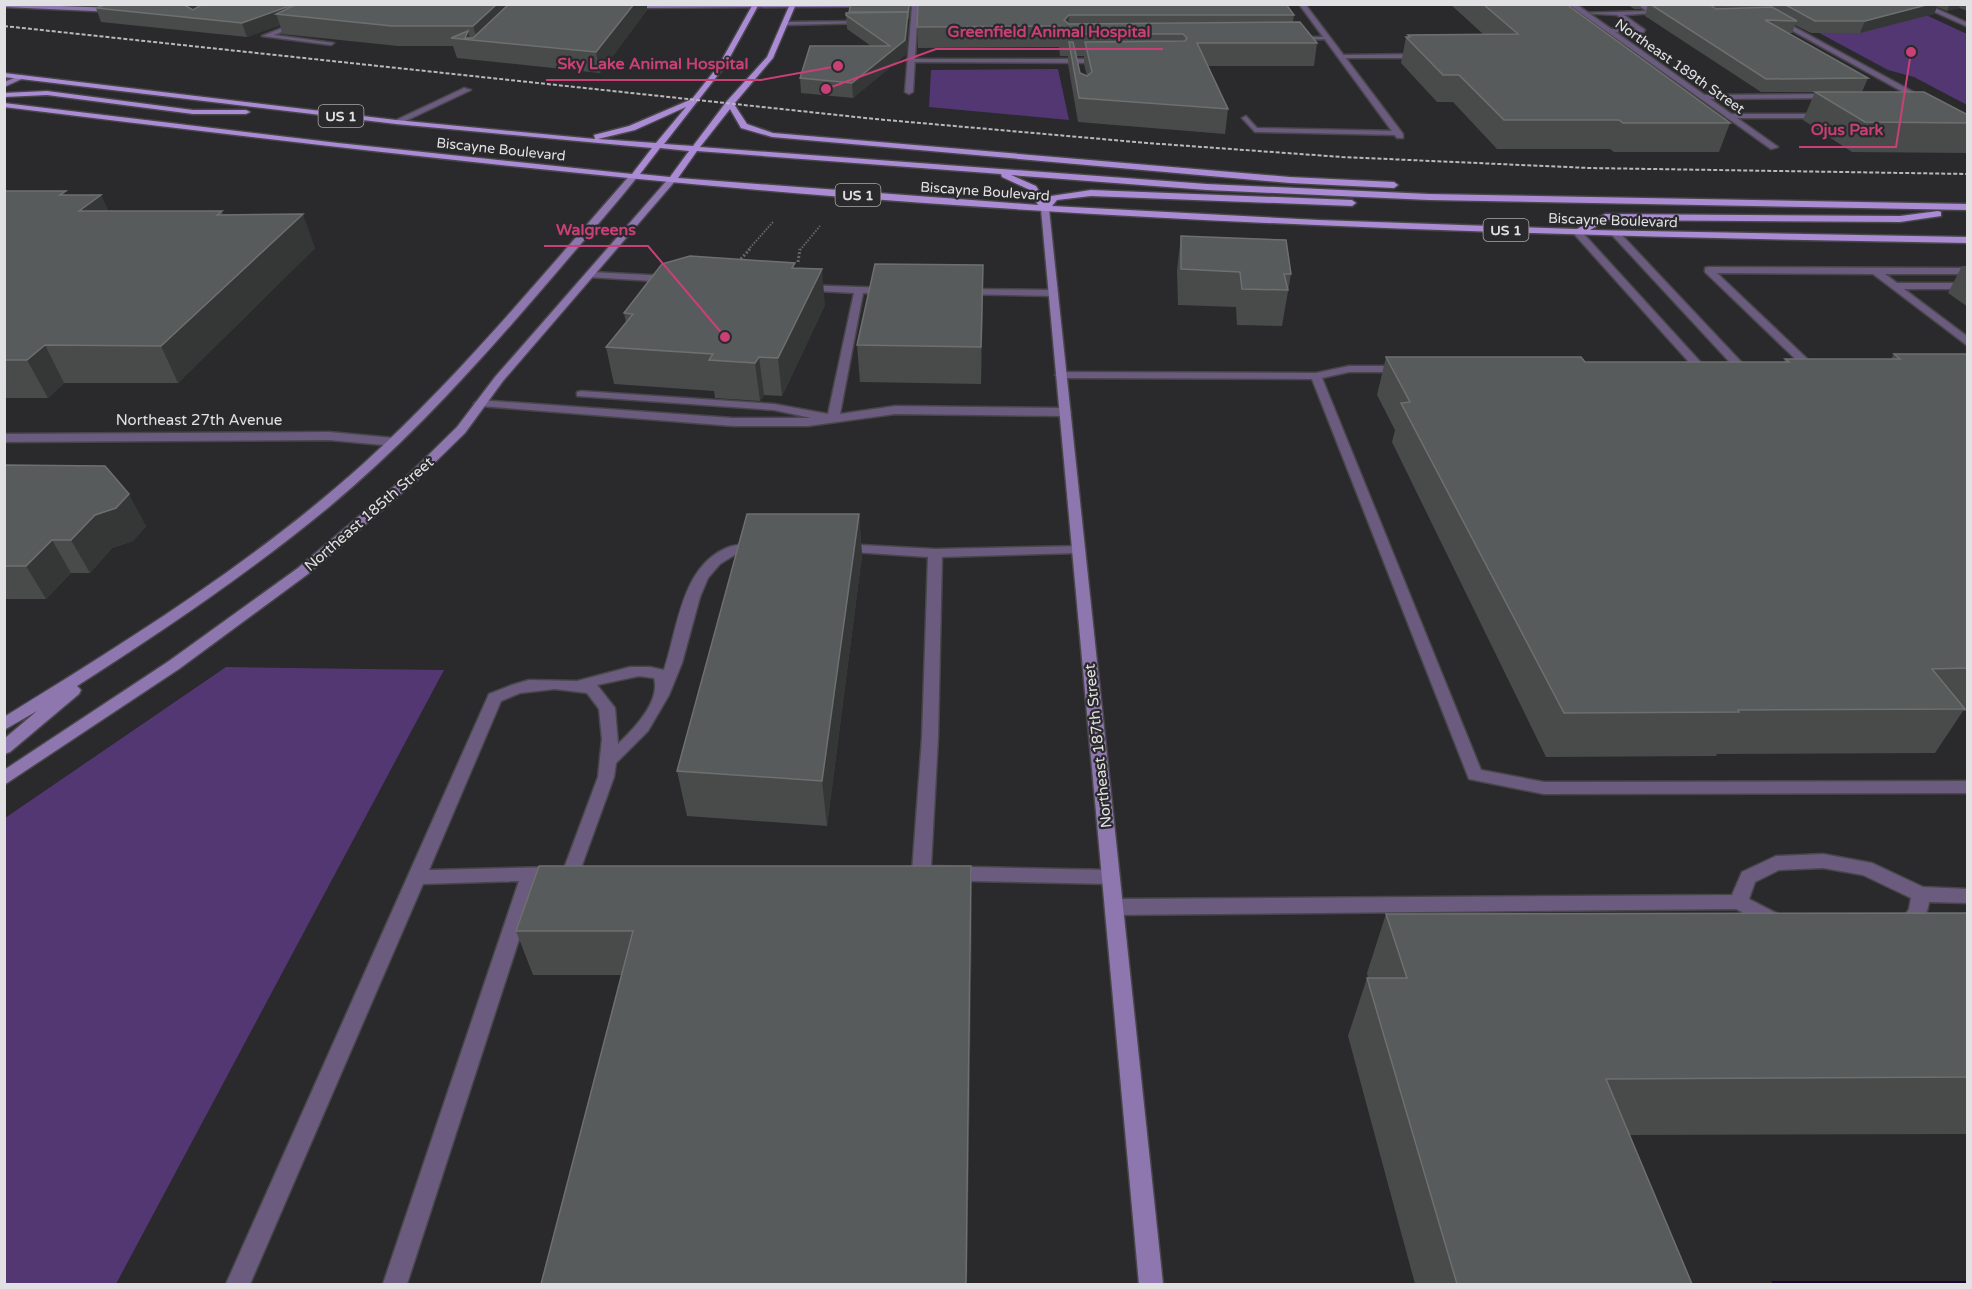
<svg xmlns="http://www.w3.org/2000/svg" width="1972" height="1289" viewBox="0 0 1972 1289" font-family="'Varela Round',sans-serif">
<rect width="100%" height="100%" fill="#2a292c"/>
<!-- green -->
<g fill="#523772">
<polygon points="1773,8 1911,8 1967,34 1967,105 1914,77 1888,70"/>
<polygon points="1058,69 1069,120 929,107 931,70"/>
<polygon points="226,667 444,670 116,1284 5,1284 5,818"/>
</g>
<!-- water -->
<polygon fill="#1c0036" points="1771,1281 1967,1281 1968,1284 1773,1284"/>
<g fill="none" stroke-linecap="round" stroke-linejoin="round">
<defs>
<g id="lane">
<polygon points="1637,4 1645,4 1656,13 1624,15 1645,30 1643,33 1607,32 1609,29 1636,29 1617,15 1581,13 1646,11"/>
<polygon points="300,21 302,24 274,35 334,43 331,45 262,36"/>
<polygon points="786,22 866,21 869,23 784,25"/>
<polygon points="1294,37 1327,37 1330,39 1292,40"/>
<polygon points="1341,55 1422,54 1425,56 1422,58 1339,58"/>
<polygon points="911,59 1103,59 1106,61 1103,63 909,62"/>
<polygon points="464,88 471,90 399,124 392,122"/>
<polygon points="1836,94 1833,98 1703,99 1699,97 1703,95"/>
<polygon points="1729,114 1823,114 1827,116 1823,118 1726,118"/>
<polygon points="1246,116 1257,128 1397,131 1401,133 1397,135 1255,132 1242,118"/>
<polygon points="1575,231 1581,231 1705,367 1705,371 1697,371 1575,235"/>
<polygon points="1612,231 1618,231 1746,367 1746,371 1738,371 1612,235"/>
<polygon points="1708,267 1968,268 1968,274 1885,274 1897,283 1968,283 1968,289 1904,289 1968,337 1968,346 1873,274 1717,273 1818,369 1812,372 1808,371 1705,272 1705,268"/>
<polygon points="591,272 669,276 674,279 669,282 588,277 588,273"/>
<polygon points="804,285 888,288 893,291 888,294 863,293 840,414 895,406 1065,408 1071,412 1065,416 895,414 808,426 733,426 480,406 474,403 480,400 733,418 811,418 774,410 577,396 577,392 581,391 774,404 828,414 854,293 800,290 799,288"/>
<polygon points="963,289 1053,290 1058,293 1053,296 959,294 958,292"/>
<polygon points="1349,366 1404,366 1410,369 1404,372 1349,372 1322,378 1481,770 1544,782 1968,781 1968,793 1544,794 1469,779 1312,379 1061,378 1055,375 1061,372 1316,373"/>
<path d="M756 543 763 547 761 550 736 554 720 564 708 578 700 597 682 663 669 695 648 731 616 763 614 777 577 879 571 881 563 876 555 881H538L407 1284H383L519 881 423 884 250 1284H226L489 694 512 685 529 680 577 681 630 667H650L664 670C678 629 681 565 729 547 737 544 747 544 756 543ZM639 676 654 678C661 701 634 729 618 744L615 708 597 685ZM555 689 587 693 599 709 602 739 598 777 563 871 555 867 429 870 501 701 520 693Z"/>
<polygon points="843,544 935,549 1083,546 1085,549 1083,552 1078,553 942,557 938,738 931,866 1111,870 1117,872 1120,877 1117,882 1111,884 921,880 915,878 912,873 922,738 928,557 838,551 836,548 838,545"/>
<path d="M1823 854 1872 863 1923 887 1968 889V903L1929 902C1927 916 1917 938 1900 932L1898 927 1909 909 1911 898 1863 875 1823 868 1779 870 1755 882 1749 899 1782 916 1784 921 1782 926 1775 929 1736 909 1114 915 1107 912 1105 907 1107 902 1114 899 1732 895 1742 872 1776 856Z"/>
</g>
<g id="street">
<polygon points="916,4 918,6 913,92 909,94 905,92 912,6"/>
<polygon points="1305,4 1403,134 1403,138 1397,138 1299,4"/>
<polygon points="1568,4 1576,4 1778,147 1771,149"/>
<polygon points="1744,4 1752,4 1930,101 1923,103"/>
<polygon points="1926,4 1968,23 1968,27 1917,4"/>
<polygon points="329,432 394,438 400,442 394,446 329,440 4,442 4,434"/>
</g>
<g id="secondary">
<polygon points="4,4 116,8 119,10 116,12 4,7"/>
<polygon points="893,4 941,6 626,8 629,6"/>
<polygon points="22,75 24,78 4,87 4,82"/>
<path d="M631 174 638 176C612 209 583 241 556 273 485 356 413 437 329 507 249 573 164 630 77 686L81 690 79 694 10 752 4 754V739L37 711 4 730V717C129 640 254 562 363 464 461 375 544 273 631 174Z"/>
<polygon points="669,178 676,180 503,381 465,433 418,479 308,574 179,669 4,785 4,770 169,661 298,568 410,473 457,427 495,377"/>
<polygon points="1045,206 1049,209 1163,1284 1139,1284 1041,209"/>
</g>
<g id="primary">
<path d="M753 4H759L725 66 664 144 693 146 727 101 767 57 790 4H796L773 58 734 104 747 124 773 133 1290 177 1394 182 1398 185 1394 188 1290 183 772 137 741 128 730 109 700 147 1207 184 1429 194 1968 204V210L1429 200 1207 190 1011 175 1036 186 1046 203 1051 196 1091 190 1352 200 1356 203 1352 206 1091 196 1057 200 1052 206 1319 220 1577 229 1605 214 1900 216 1938 211 1941 212V216L1900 222 1607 220 1590 230 1968 237V243C1588 237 1209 226 831 196 555 174 280 141 4 107V103L338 143 632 174 652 148 396 124 4 77V73L396 120 595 139 594 135 629 126 692 99 719 65ZM686 107 656 143 598 139 635 130ZM660 148 689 151 670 177 640 174ZM697 151 1001 174 1002 177 1030 190 1038 205 678 178Z"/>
<polygon points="47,91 193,110 246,110 250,112 246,114 193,114 47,95 4,97 4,93"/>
</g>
</defs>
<!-- lane casing -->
<use href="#lane" stroke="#474649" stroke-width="3"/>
<!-- street casing -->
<use href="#street" stroke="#474649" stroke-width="3"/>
<!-- secondary casing -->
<use href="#secondary" stroke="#474649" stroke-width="3"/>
<!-- primary casing -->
<use href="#primary" stroke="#474649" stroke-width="3"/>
<!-- path-far1 -->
<g stroke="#676669" stroke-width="2" stroke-dasharray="1.5 1.5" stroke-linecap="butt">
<polyline points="748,250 773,222"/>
<polyline points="800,250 820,226"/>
</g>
<!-- path -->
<g stroke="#676669" stroke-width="3" stroke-dasharray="2 2" stroke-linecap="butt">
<polyline points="738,262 750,249"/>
<polyline points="798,262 800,249"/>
</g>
<!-- lane -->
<use href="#lane" fill="#6a5b7f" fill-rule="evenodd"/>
<!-- street -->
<use href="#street" fill="#6a5b7f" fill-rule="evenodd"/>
<!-- secondary -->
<use href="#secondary" fill="#8e76af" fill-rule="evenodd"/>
<!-- primary -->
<use href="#primary" fill="#aa8bd4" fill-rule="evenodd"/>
<!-- rail -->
<polyline stroke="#b9b8ba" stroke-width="2" stroke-dasharray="4 2" stroke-linecap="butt" points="4,26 875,119 1147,143 1342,157 1589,168 1968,174"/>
</g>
<!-- wall -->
<g fill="#484b4a" fill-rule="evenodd">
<polygon points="108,4 647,4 647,10 600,73 457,58 453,46 398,46 282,34 280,25 247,37 101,22 96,8"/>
<path d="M918 4 1294 15 1293 22 1317 43 1314 66H1208L1228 109 1225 134 1078 122 1068 64V56H1060L1059 47 918 48 917 27ZM1076 56H1084V64L1087 76 1080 73Z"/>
<polygon points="1450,4 1566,4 1730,123 1719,152 1614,152 1610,149 1497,149 1453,102 1437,102 1401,63 1406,37 1408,37 1408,35 1483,34"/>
<polygon points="1627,4 1641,4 1640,9 1634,9"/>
<polygon points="1648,4 1968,4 1968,11 1959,8 1947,11 1937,7 1934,14 1860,33 1811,33 1795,25 1792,33 1788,33 1868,78 1862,92 1968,115 1968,150 1966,153 1852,152 1803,120 1815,92 1761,92 1645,16"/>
<polygon points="910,8 909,19 908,19 906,54 853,98 801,93 800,78 871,46 847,29 846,15"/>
<polygon points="4,191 68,195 101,195 108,211 222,211 223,215 315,248 178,383 64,383 48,398 4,398"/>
<polygon points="1181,236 1291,274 1282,326 1237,325 1236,307 1178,305 1177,270"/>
<polygon points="1962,266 1968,266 1968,307 1948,293"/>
<polygon points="796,268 825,305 782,396 764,395 760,401 715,398 714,391 614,384 606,347 626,323 624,313"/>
<polygon points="983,300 981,384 860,382 857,345"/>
<polygon points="1894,354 1968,354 1968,711 1963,711 1935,753 1717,754 1716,756 1546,757 1392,442 1395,430 1377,395 1386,357 1585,362 1784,362 1785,359 1891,359"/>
<polygon points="4,465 146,526 133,541 112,548 90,573 71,573 46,599 4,599"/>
<polygon points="859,514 862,555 827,826 687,816 677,771"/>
<polygon points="972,910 967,1284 541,1284 622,975 533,975 516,931"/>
<polygon points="1968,913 1968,1134 1629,1135 1692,1284 1415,1284 1348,1036 1367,978 1368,978 1367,973 1386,914"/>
</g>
<!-- shaded-wall -->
<g fill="#353737">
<polygon points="188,4 196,4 200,14 186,6"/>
<polygon points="295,4 310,4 276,14 280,25 247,37 242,23"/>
<polygon points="497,4 513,4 477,40 473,26"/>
<polygon points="634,4 647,4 647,10 600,73 596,52"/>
<polygon points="1930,4 1938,4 1934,14 1860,33 1865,21"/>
<polygon points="1950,4 1961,4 1959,8 1947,11"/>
<polygon points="908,12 908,25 906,54 853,98 852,83 905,40"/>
<polygon points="1069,15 1068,34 1064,20"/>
<polygon points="468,31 470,39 465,38"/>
<polygon points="101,195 116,228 79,211"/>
<polygon points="303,214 315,248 178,383 161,346"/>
<polygon points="983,265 983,300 981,384 981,347"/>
<polygon points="822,269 825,305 782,396 778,358"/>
<polygon points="45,345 64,383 48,398 27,360"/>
<polygon points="759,357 764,395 760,401 755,363"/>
<polygon points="129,494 146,526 133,541 112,548 90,573 71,540 95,515"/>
<polygon points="859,514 862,555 827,826 822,781"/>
<polygon points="52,540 71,573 46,599 26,566"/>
<polygon points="971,866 972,910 967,1284 966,1284"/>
</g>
<!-- building -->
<g fill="#585b5b" stroke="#6e7070" stroke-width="1.5">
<polygon points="108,4 188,4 186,6 193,10 203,4 295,4 242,23 96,8"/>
<polygon points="297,4 497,4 473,26 392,26 276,14"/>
<polygon points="509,4 634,4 596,52 451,38 468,31 465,38 473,38"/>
<polygon points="851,4 909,4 908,12 849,12"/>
<polygon points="918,4 1286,4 1294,15 1069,15 1064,20 1069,24 1300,22 1317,43 1197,43 1228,109 1079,98 1069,42 1073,42 1080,73 1087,76 1092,72 1085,42 1185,41 1187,38 1183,34 1061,34 1060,26 917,27"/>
<polygon points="1483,4 1566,4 1730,123 1623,123 1619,120 1504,120 1459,75 1443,75 1406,37 1410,37 1408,35 1518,34"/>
<polygon points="1650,4 1709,4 1716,9 1772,7 1797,21 1765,20 1868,78 1766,79"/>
<polygon points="1784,4 1930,4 1865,21 1815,21"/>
<polygon points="908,12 905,40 852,83 800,78 810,46 890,46 846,15 846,13"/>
<polygon points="1815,92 1924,92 1968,115 1968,123 1865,122"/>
<polygon points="4,191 66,191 60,195 101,195 79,211 222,211 217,215 303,214 161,346 45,345 27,360 4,360"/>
<polygon points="1181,236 1286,240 1291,274 1284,274 1288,290 1242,289 1240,272 1181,269"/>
<polygon points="690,256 795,263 792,268 822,269 778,358 759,357 755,363 709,360 713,354 606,347 633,314 624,313 662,264"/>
<polygon points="875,264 983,265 981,347 857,345"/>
<polygon points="1894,354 1968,354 1968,668 1932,669 1965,709 1738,710 1739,712 1564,713 1401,403 1410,402 1386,357 1581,357 1585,362 1789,362 1785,359 1900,359"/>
<polygon points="4,465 105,466 129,494 116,508 95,515 71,540 52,540 26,566 4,566"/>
<polygon points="747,514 859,514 822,781 677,771"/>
<polygon points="539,866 971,866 966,1284 541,1284 633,931 516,931"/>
<polygon points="1968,913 1968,1077 1606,1079 1692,1284 1457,1284 1367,978 1407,978 1386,914"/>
</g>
<g text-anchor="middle" stroke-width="4.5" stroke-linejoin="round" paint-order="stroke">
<!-- far-street labels -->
<g font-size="14" fill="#e1e0e2" stroke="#2a292c">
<text transform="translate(1680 66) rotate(35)" y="5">Northeast 189th Street</text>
<text transform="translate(501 149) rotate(6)" y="5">Biscayne Boulevard</text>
<text transform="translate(985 191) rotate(4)" y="5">Biscayne Boulevard</text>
<text transform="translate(1613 220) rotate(2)" y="5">Biscayne Boulevard</text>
</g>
<!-- shield labels -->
<g fill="#2a292c" stroke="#aaa9ab" stroke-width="1.5">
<rect x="318.5" y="105" width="45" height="22" rx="4.5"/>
<rect x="835.5" y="184" width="45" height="22" rx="4.5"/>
<rect x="1483.5" y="219" width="45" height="22" rx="4.5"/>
</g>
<g font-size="14" font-weight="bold" fill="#e1e0e2">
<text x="341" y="121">US 1</text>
<text x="858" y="200">US 1</text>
<text x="1506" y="235">US 1</text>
</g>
<!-- street labels -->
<g font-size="15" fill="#e1e0e2" stroke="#2a292c">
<text x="199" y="425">Northeast 27th Avenue</text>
<text transform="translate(369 514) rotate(-41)" y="5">Northeast 185th Street</text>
<text transform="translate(1098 746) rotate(-96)" y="5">Northeast 187th Street</text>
</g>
</g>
<!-- callouts -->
<path fill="none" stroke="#c84076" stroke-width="2" d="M826 89L936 49H1163M838 66L761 80H546M1911 52L1896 147H1799M725 337L648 246H544"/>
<g fill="#c84076" stroke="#2a292c" stroke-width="2">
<circle cx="826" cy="89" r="6"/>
<circle cx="838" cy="66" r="6"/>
<circle cx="1911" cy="52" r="6"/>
<circle cx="725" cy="337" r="6"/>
</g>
<g font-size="16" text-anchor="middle" font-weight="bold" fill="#c84076" stroke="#2a292c" stroke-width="4.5" stroke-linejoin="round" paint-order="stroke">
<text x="1049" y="37">Greenfield Animal Hospital</text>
<text x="653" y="69">Sky Lake Animal Hospital</text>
<text x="1847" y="135">Ojus Park</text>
<text x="596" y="235">Walgreens</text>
</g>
<!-- border -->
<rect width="1972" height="1289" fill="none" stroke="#e1e0e2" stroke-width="12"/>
</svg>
